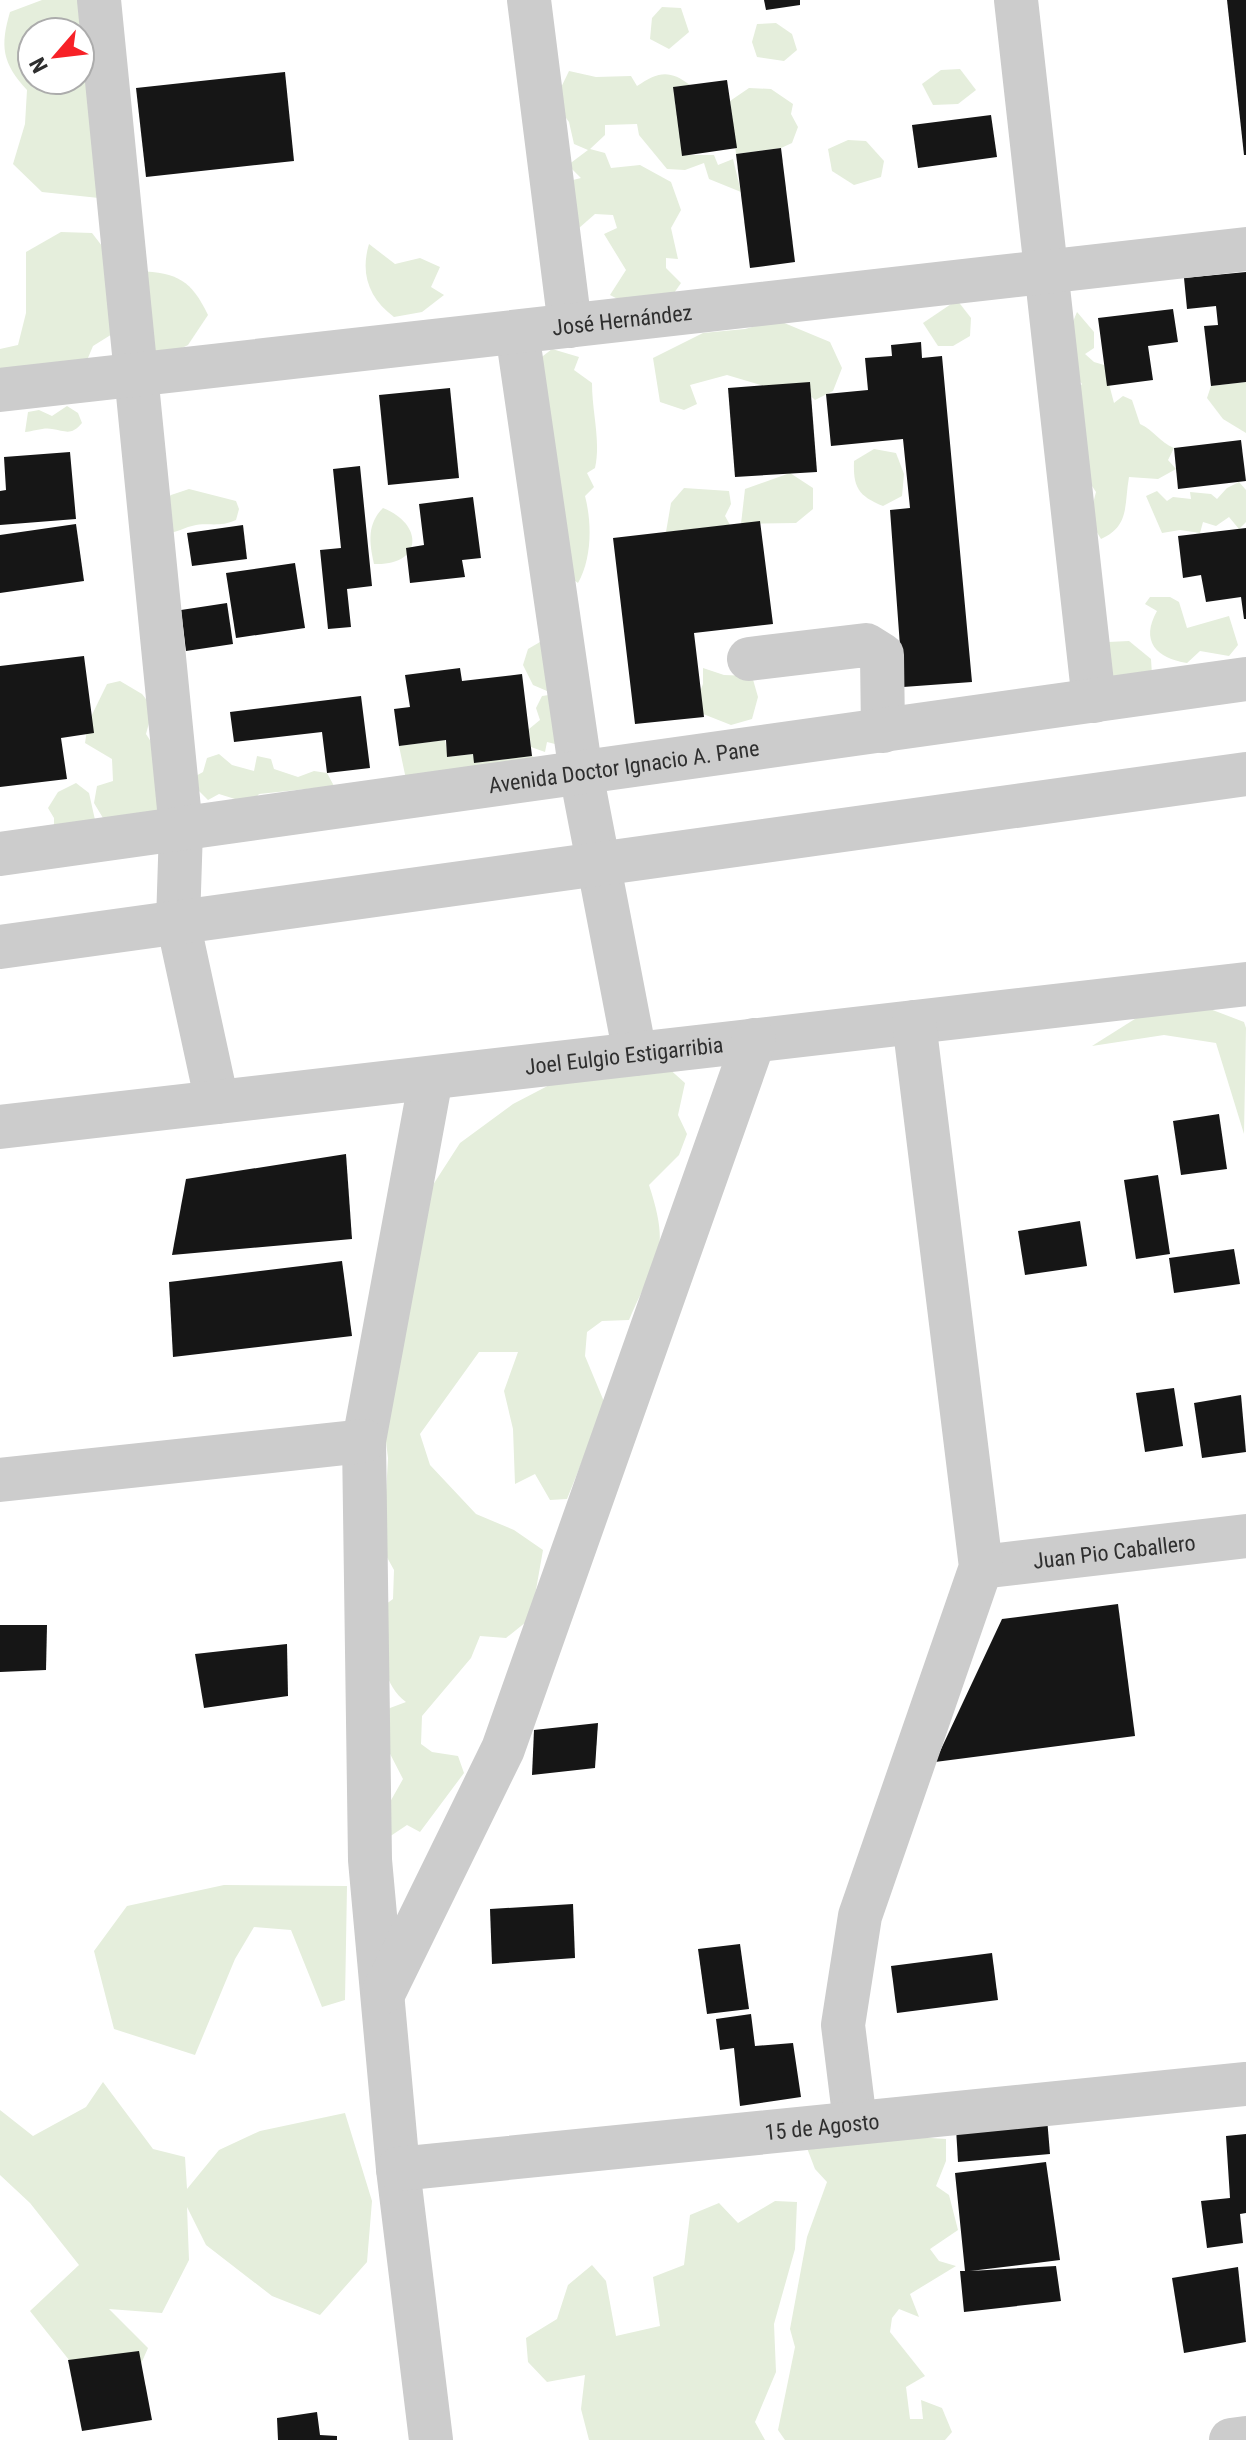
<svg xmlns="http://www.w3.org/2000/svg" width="1246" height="2440" viewBox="0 0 1246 2440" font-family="'Roboto Condensed',sans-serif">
<rect width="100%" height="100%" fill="#fff"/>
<!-- green -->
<g fill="#e5eedc" fill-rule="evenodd">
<path d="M42 0H78L99 198 42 192 13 164 25 124 27 90C2 63 0 46 10 12ZM32 32H80V80H32Z"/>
<polygon points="662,7 681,8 689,32 669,49 650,39 652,18"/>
<polygon points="776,23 792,34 797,50 784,61 757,57 752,42 757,24"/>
<polygon points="960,69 976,90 958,104 933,105 922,84 941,70"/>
<path d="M569 71 596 77 631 76 637 86C658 72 669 69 690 85L673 87 683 155H714L718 165 733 159 741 192 709 179 704 163 685 170 667 169 639 135 637 124 605 125V135L590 149 605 153 611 168 640 165 671 182 681 210 671 228 678 259 666 258V268L681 283 667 303 635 308 610 295 626 270 604 234 617 228 613 215 595 214 579 228 561 183 581 178 568 165 588 150 574 144 569 122 554 102Z"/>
<polygon points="749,88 771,89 793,104 791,114 798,127 792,143 781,148 736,154 730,101"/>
<polygon points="848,140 866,141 884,161 881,177 854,185 832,171 828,149"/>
<polygon points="61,232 92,233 122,272 117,331 93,346 85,365 0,377 0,349 18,345 26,313 26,252"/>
<path d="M369 244 395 264 420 258 440 267 431 287 444 295 422 312 394 317C369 298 360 274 369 244Z"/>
<path d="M139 271C178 273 191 280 208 315L188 345 157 361Z"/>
<polygon points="957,300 971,318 970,336 953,346 938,346 923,323"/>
<path d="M1077 312 1094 332V348L1085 354 1094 362 1104 365 1114 403 1123 396 1132 400 1140 424C1154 430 1159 442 1174 448L1168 460 1176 469 1158 479 1129 477C1124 505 1130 526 1101 539L1089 519 1096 492 1086 477 1071 395 1082 384 1070 370 1072 324Z"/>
<polygon points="777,320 830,342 842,368 833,391 815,400 799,385 764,386 727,375 690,385 697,404 684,410 660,402 653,358 703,333 745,329"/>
<path d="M552 349 579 357 574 370 592 383C592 413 601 440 595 468L587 473 594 487 585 496C592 523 592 558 578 583L556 567 534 363Z"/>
<polygon points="1246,382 1246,433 1223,419 1207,398 1211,386"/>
<path d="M67 406 78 413 82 423C71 436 66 431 52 429 45 427 34 431 25 432L28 412 39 410 52 416Z"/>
<path d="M874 449 896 453 904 474 902 496 883 506C858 496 853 487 854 461Z"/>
<polygon points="790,473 813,488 813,509 796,523 741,524 745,489"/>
<polygon points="1239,482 1246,490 1246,522 1239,529 1229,517 1216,526 1203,522 1200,533 1180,530 1162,533 1146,496 1157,491 1167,501 1173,497 1191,499 1190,492 1211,494 1217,499 1227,488"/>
<polygon points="684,488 729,491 731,504 725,516 730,525 666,532 671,503"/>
<path d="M189 489 236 501 239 509 236 520C221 527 212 523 196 525 185 527 176 533 164 534L155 509 171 495Z"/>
<path d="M383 508C424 524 423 566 374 564 369 542 367 524 383 508Z"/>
<path d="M1150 597H1170L1179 602 1187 628 1229 616 1238 645 1229 656 1200 651 1187 663C1156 658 1140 641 1157 611L1145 604Z"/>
<polygon points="1129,641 1151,659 1152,675 1114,685 1108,642"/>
<polygon points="540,642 562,678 547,691 533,685 523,665 528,649"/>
<polygon points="703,668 724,675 752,676 758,697 752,719 731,725 693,710 703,684"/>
<polygon points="120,681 142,694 153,708 146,734 155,748 169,800 146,834 115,838 94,803 97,786 113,781 112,759 85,743 88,723 107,684"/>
<polygon points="556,694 559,745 547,742 545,752 531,747 529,729 540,720 536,708 542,696"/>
<polygon points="445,740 448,757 473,754 475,763 532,756 543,762 407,784 399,746"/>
<polygon points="219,754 232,765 254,771 257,756 271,759 274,769 298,777 314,771 327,773 334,786 259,794 251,804 219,794 208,800 196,788 194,777 203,772 207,758"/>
<polygon points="76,783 89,793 95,820 54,833 54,818 48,808 58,792"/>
<polygon points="1210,1009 1244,1022 1246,1028 1244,1134 1216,1043 1164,1035 1092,1046 1146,1012"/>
<path d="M666 1066 685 1083 678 1115 687 1134 679 1155 649 1185C672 1255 655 1258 629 1320L602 1321 587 1332 585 1356 605 1404 567 1499 550 1500 535 1474 515 1484 513 1429 504 1391 518 1352H479L420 1434 430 1465 476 1514 514 1530 543 1550 531 1618 506 1638 480 1636 471 1658 422 1716 421 1744 432 1752 458 1756 464 1773 420 1832 407 1825 386 1839 390 1802 403 1779 385 1744 382 1711 406 1702C377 1680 383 1641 382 1607L393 1599 394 1570 383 1550 388 1458 377 1369 420 1205 460 1143 513 1104 561 1079Z"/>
<polygon points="224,1885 347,1886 345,2000 322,2007 291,1930 254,1927 235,1959 195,2055 114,2029 94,1951 127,1906"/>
<polygon points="103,2082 153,2149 185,2157 187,2189 219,2150 260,2131 345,2113 372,2201 367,2262 320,2315 272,2296 206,2245 187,2207 189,2260 162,2313 109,2309 148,2348 132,2384 89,2385 30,2311 79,2265 30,2203 0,2175 0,2110 33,2136 86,2107"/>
<polygon points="838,2132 946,2139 946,2161 936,2186 949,2195 958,2230 930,2249 939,2261 956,2266 910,2294 919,2317 899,2309 892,2318 890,2332 925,2376 906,2387 910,2419 923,2419 921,2400 942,2408 952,2432 945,2440 785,2440 778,2430 795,2347 790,2329 807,2237 827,2182 815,2169 807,2148"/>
<polygon points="775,2201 797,2202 795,2249 774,2324 776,2372 755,2422 765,2440 589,2440 581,2409 585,2375 547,2382 528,2362 526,2338 557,2319 568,2285 592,2265 606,2281 616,2336 660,2326 653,2277 684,2265 690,2215 719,2203 738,2223"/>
</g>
<!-- building -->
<g fill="#161616">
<polygon points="764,0 800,0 800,5 766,10"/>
<polygon points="1227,0 1246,0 1246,155 1244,155"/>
<polygon points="285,72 294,161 146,177 136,88"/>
<polygon points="727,80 737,148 682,156 673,87"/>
<polygon points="991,115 997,157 918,168 912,125"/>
<polygon points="781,148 795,262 750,268 736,154"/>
<polygon points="1246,272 1246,382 1211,386 1204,326 1218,325 1216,306 1187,309 1184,278"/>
<polygon points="1173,309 1178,342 1148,346 1153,380 1107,386 1098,318"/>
<polygon points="921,342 922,358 942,356 972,682 903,687 890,510 910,508 903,439 831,446 826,394 868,390 865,358 892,356 891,345"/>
<polygon points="810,382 817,472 735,477 728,388"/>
<polygon points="450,388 459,478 388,485 379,395"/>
<polygon points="1241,440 1246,481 1178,489 1174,448"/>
<polygon points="70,452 76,519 0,525 0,491 6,490 4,457"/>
<polygon points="360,466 372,586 347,589 351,627 328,629 320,550 341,548 333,469"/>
<polygon points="473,497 481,558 462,560 465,577 410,583 406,548 424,545 419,504"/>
<polygon points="760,521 773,624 694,633 704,717 635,724 613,538"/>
<polygon points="76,524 84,581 0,593 0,535"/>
<polygon points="243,525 247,559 192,566 187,533"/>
<polygon points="1246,528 1246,619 1244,619 1241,597 1206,602 1201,575 1183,578 1178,536"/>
<polygon points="295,563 305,628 236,638 226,573"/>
<polygon points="227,603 233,644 186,651 181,610"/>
<polygon points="84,656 94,733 61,738 67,779 0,787 0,666"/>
<polygon points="460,668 462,681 522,674 532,756 474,763 473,754 447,757 446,740 399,746 394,709 410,707 405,675"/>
<polygon points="361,696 370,768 327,773 322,732 234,742 230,712"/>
<polygon points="1219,1114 1227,1169 1181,1175 1173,1121"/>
<polygon points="346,1154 352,1239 172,1255 186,1179"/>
<polygon points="1158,1175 1170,1254 1136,1259 1124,1180"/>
<polygon points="1080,1221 1087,1266 1025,1275 1018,1231"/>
<polygon points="1234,1249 1240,1284 1174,1293 1169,1258"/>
<polygon points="342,1261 352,1336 173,1357 169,1282"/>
<polygon points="1174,1388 1183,1446 1145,1452 1136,1393"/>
<polygon points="1241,1395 1246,1452 1202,1458 1194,1403"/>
<polygon points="1118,1604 1135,1736 935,1762 1002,1619"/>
<polygon points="0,1625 47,1625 46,1670 0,1672"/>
<polygon points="287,1644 288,1696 204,1708 195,1654"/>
<polygon points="598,1723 595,1768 532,1775 534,1730"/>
<polygon points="573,1904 575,1958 492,1964 490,1909"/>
<polygon points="740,1944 749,2009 707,2014 698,1949"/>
<polygon points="992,1953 998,2000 897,2013 891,1966"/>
<polygon points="751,2014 755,2046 793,2043 801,2097 740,2106 734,2048 720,2050 716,2019"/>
<polygon points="1047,2118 1050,2154 958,2162 956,2128"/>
<polygon points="1246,2134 1246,2213 1240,2214 1243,2243 1207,2248 1201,2201 1230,2198 1226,2136"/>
<polygon points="1046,2162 1060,2260 970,2271 1056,2266 1061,2301 964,2312 960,2271 965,2271 955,2173"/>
<polygon points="1238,2267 1246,2342 1184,2353 1172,2278"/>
<polygon points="139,2351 152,2420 82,2431 68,2360"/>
<polygon points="317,2412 320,2435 337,2436 337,2440 278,2440 277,2418"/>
</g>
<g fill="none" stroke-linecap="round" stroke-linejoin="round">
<!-- minor -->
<g stroke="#ccc" stroke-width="44">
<polyline points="99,0 181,829 178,922 217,1102"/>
<polyline points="529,0 570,326"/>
<polyline points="1016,0 1094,701"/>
<polyline points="517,332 581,773 635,1054"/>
<path id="s1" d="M0 390 1246 249"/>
<polyline points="749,659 866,645 882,655 883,731"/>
<path id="s2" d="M0 854 1246 679"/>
<polyline points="0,947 1246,774"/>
<polyline points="431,1078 364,1441 370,1860 398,2169 431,2440"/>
<path id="s3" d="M0 1127 1246 984"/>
<polyline points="0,1480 364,1441"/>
<path id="s4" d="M981 1567 1246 1536"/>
<polyline points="384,1992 503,1749 754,1040"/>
<polyline points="855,2122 843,2025 860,1916 981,1567 914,1022"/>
<path id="s5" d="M398 2169 1246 2084"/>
<polyline points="1231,2440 1246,2438"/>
</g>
</g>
<g text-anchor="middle" stroke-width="8" stroke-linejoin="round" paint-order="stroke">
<!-- street labels -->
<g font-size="22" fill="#2f2f2f" stroke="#fff">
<text dy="8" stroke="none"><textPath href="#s1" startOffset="626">José Hernández</textPath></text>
<text dy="8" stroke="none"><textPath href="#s2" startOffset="630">Avenida Doctor Ignacio A. Pane</textPath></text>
<text dy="8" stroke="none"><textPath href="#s3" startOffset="628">Joel Eulgio Estigarribia</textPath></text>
<text dy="8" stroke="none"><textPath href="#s4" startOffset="134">Juan Pio Caballero</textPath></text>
<text dy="8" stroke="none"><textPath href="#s5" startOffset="426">15 de Agosto</textPath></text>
</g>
</g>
<!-- north arrow -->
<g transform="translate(56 56) rotate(242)"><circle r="38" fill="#ffffff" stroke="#acacac" stroke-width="2"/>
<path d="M0-6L14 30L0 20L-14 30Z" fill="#f72127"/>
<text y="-12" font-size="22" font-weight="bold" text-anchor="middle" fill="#2f2f2f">N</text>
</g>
</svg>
